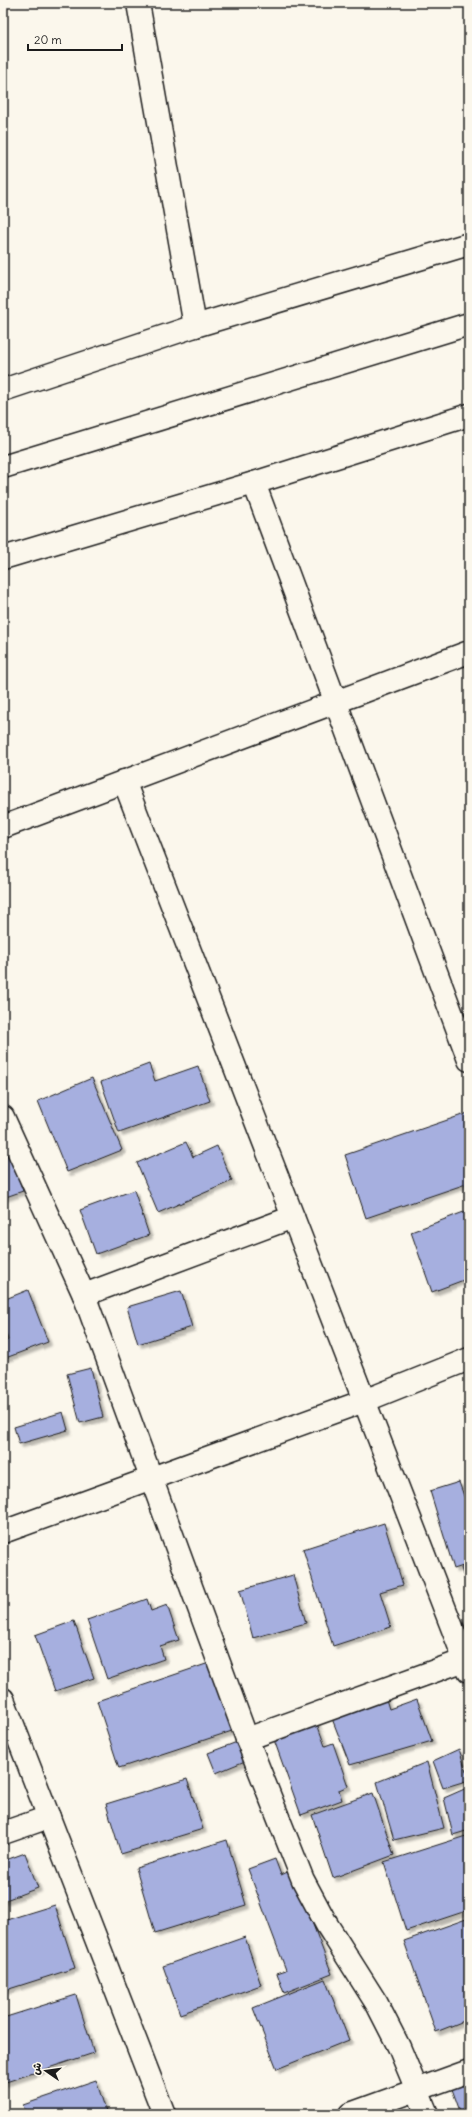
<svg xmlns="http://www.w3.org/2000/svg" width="472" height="2117" viewBox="0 0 472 2117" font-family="Delius,'Playpen Sans Arabic',sans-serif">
<defs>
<filter id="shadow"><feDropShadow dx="3.5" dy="3.5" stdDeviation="1" flood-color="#0004"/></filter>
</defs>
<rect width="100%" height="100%" fill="#fbf7ec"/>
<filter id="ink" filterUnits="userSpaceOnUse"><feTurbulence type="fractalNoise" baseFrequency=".025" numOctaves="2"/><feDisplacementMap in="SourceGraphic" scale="8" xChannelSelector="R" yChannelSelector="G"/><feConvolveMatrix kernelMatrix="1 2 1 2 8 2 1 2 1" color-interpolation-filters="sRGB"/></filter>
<g filter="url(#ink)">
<!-- building -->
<g fill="#a6afdf" stroke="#1c1c1c" filter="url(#shadow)">
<polygon points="149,1064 155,1081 198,1066 210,1101 119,1133 101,1082"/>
<polygon points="92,1078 122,1150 67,1172 38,1101"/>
<polygon points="468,1113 469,1183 366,1218 345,1155"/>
<polygon points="3,1135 23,1191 3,1198"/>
<polygon points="186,1142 193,1157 217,1146 232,1181 158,1213 137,1163"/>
<polygon points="134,1190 149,1235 96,1254 80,1210"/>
<polygon points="469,1210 469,1278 432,1292 411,1232"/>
<polygon points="28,1290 48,1342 3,1359 3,1342 8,1340 3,1325 3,1300"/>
<polygon points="181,1291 192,1327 138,1344 127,1307"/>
<polygon points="91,1368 103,1417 80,1423 67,1374"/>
<polygon points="63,1412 68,1430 19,1444 14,1427"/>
<polygon points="459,1482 469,1510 469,1564 454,1569 430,1491"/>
<polygon points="384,1523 403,1585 380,1592 391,1627 333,1646 303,1549"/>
<polygon points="469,1566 469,1595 461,1568"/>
<polygon points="293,1575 306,1623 253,1638 240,1590"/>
<polygon points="147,1599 151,1611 167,1605 179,1640 160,1646 164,1659 107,1679 87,1620"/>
<polygon points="74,1621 94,1678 55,1691 35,1635"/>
<polygon points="212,1662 235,1730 119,1768 97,1701"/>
<polygon points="385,1696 389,1709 417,1699 432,1741 350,1765 331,1716"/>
<polygon points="316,1721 325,1746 333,1743 348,1786 339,1790 342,1800 301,1815 273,1737"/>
<polygon points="237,1742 245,1761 216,1773 208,1753"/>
<polygon points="459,1749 469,1780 443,1788 433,1761"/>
<polygon points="427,1762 444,1828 394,1840 377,1782"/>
<polygon points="187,1779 203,1829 121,1854 106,1804"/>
<polygon points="469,1787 469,1830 453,1835 444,1798"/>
<polygon points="373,1793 394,1855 333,1878 312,1815"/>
<polygon points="469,1835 469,1910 406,1931 384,1862"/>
<polygon points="227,1840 246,1905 155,1933 136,1868"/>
<polygon points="25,1853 38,1888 3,1901 3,1861"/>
<polygon points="275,1859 281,1875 292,1870 332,1974 284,1993 277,1973 286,1970 248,1869"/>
<polygon points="55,1905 75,1968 3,1991 3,1921"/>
<polygon points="469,1918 469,2019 436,2032 404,1941"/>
<polygon points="245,1937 261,1985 180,2014 163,1966"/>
<polygon points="325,1979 349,2040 277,2069 253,2008"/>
<polygon points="76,1995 94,2053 3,2083 3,2018"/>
<polygon points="96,2080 107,2114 26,2114 23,2105"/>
<polygon points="469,2082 469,2114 461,2114 452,2089"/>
</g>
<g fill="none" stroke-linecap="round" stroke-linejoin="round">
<defs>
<g id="minor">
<polyline points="138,3 195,326"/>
<polyline points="254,483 469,1060"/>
<polyline points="3,558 254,483 469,415"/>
<polyline points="124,781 469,1671"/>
<polyline points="3,827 469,652"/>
<polyline points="3,1117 84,1295 247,1739 303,1880 327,1925 377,2004 399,2047 427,2114"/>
<polyline points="84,1295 293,1217"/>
<polyline points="3,1532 364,1401 469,1359"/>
<polyline points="3,1699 164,2114"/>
<polyline points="247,1739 465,1660"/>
<polyline points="3,1833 49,1817"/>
<polyline points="350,2114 469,2071"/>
</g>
<g id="primary">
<polyline points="3,390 195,326 469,244"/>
<polyline points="3,467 469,324"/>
</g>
</defs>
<!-- minor casing -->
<use href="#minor" stroke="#1c1c1c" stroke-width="25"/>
<!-- primary casing -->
<use href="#primary" stroke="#1c1c1c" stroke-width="25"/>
<!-- minor -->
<use href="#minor" stroke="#fbf7ec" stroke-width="22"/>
<!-- primary -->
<use href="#primary" stroke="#fbf7ec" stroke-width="22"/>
</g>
</g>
<!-- margin -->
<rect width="472" height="2117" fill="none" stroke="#fbf7ec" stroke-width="16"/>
<rect x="8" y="8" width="456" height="2101" fill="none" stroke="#1c1c1c" stroke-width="1.5" filter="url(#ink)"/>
<!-- north arrow -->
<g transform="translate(46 2071) rotate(283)" stroke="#fbf7ec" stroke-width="3" paint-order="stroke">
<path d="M0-3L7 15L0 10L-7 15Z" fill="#1c1c1c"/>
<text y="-6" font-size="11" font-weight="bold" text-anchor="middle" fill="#1c1c1c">ش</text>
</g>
<!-- scale -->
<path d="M28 44v6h94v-6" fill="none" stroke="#1c1c1c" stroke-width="2"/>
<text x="34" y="44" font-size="12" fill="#1c1c1c" stroke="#fbf7ec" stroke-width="3" paint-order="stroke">20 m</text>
</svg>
